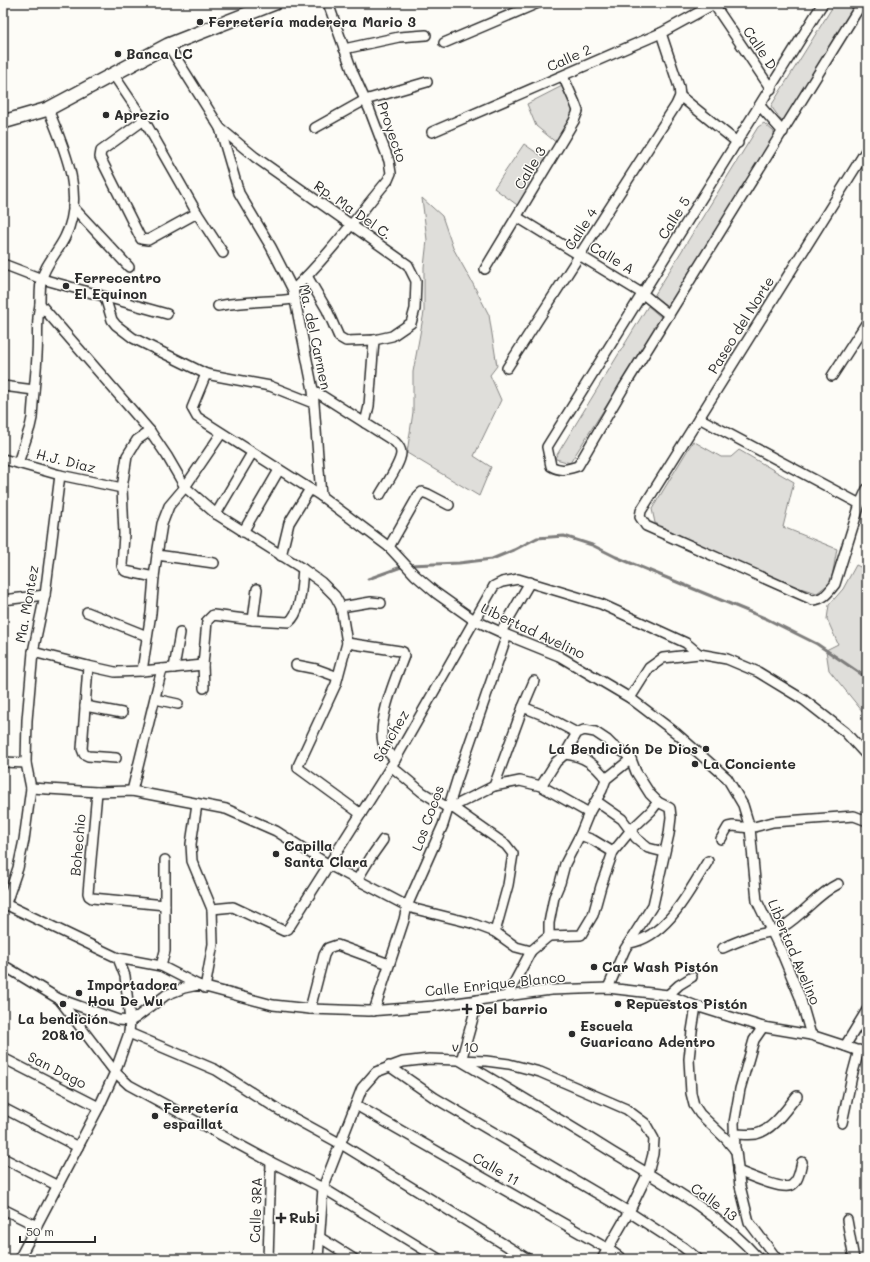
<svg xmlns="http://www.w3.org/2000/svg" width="870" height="1262" viewBox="0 0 870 1262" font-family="Mali,sans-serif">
<rect width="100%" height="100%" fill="#fdfcf7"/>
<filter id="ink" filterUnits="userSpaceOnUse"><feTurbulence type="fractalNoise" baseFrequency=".025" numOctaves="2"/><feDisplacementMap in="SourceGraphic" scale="8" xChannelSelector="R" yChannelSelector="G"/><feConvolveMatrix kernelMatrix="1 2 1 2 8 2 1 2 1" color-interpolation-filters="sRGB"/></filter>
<g filter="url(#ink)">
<!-- green -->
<g fill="#dfdeda" stroke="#858482">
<polygon points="835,3 858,3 783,123 771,106"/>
<polygon points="564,85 577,112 558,144 536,126 527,104"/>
<polygon points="764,123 774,132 774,138 672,310 654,296 758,127"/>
<polygon points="524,144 550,162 520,207 494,188"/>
<polygon points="422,198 442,216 453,248 473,284 489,315 497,366 490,375 501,400 474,456 491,467 479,496 407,453 413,412 413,372 424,312 424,267 427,240"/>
<polygon points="648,306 662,318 570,463 549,457 555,458"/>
<polygon points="693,441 721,457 731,457 739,450 794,482 783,527 837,549 831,582 817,593 766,578 655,523 652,509"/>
<polygon points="856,565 867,570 867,717 829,670 826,650 838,644 827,619 829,605 843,589"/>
</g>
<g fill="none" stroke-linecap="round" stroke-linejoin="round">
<!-- stream -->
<g stroke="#7e7d7b" stroke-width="3">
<polyline points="409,565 459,563 492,559 514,550 537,538 564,536 592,545 616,557 767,619 817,644 867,678"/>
<polyline points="368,579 404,566"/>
</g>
<defs>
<g id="street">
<polyline points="713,3 771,89"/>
<path d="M823 3 547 447 551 466C561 472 568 469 578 466L624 387 862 3"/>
<polyline points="444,43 538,3"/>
<polyline points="168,45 220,128 255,157 408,265 416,281 415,309 411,323 392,336 374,340 346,341 339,337 327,310 307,276"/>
<polyline points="344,49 399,37 426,35"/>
<polyline points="113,74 144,120 197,213 223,253"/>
<polyline points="680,96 738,143"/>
<polyline points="760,106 783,132"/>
<polyline points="144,120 101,151 100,157 141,239 148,240 197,213"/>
<polyline points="220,128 239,193 271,247 293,290 313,390 321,496"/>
<polyline points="315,128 365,100 427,82"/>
<polyline points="432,132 661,33 714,4"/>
<path d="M867 149 641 511 640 517 646 526 813 600C824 599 828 593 835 584L860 504 867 489"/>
<polyline points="73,207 129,267"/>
<polyline points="517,217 643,294 669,315"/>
<polyline points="3,264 42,279 167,314"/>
<polyline points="485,269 574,121 578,111 575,103 563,76"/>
<path d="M293 290C328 256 357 217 388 180L391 173 389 161 370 111 353 73 328 3"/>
<polyline points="105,297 112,320 116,325 133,338 206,374 270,386 313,403"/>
<polyline points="40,304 150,431 167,456 185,487 216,514 303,569 321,582 335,596 341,607 347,643 336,684 298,766 298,768 361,814"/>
<path d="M218 306C241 301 270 302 295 299"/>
<polyline points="507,368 676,105 680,96 679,87 661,33"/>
<polyline points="206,374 192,408 197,417 321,496 389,547 415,575 436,593 474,620 507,635 559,656 630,698 676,733 727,778 743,805 750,828 757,901 781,951 800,997 811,1035"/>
<polyline points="832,376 867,322"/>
<polyline points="3,386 34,390"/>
<path d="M313 390 395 442C398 445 401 449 401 453 401 463 385 486 380 495"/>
<polyline points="699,418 860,504"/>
<polyline points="365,423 369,406 374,340"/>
<polyline points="150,431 137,440 127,456 122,488 124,534 122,566 125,571 154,577"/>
<polyline points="3,459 60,475 122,488"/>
<path d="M18 463 30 427 32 418C33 397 36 376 37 355 38 343 37 330 38 318 38 313 40 308 40 303 40 296 40 290 41 282 44 265 58 252 65 237 86 195 64 148 48 109"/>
<polyline points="216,514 252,453"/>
<polyline points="243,532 279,470"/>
<polyline points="389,547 418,496 422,492 428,494 449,505"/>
<polyline points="157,555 162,524 169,506 185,487 221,434"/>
<polyline points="281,556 289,523 310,489"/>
<polyline points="3,600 45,595"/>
<polyline points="341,607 371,602 381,603"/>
<polyline points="87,612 147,636"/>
<polyline points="253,620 257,589"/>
<polyline points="501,632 530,582"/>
<path d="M347 643 400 651 403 652 404 656C396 677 374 728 385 748 387 752 392 756 395 760"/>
<polyline points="33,652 88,666 115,672 142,671 203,665 204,688"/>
<path d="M203 665 207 621 213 615 253 620 289 622C302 611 301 586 303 569"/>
<polyline points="296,665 316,669 338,677"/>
<polyline points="88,666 82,749 84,754 88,756 116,758"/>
<polyline points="174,668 180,633"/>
<polyline points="142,671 151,613 154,577 157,555 214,563"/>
<polyline points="630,698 649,668 663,658 699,654"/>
<polyline points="155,699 178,704"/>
<polyline points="85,706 122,713"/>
<polyline points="523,707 534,681"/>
<path d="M565 754C584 756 595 764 606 779"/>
<polyline points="3,762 26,763"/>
<polyline points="391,766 422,792 448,808 452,807 494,786 520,781 541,786 589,813"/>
<polyline points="494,786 523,707 543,715 577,733"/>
<polyline points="541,786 556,762 565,754 577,733 584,730 595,732 607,740 613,746 625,753 631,759 636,772 650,794 658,802 670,808 671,817 669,834 653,905 625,949 608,988"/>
<polyline points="31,788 97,792 132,791 226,809 276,831 329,865 407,906 415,909 471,923 495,932 516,947 531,951 549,936 581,935 593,915 601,886 613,852 631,830 651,811 658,802"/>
<polyline points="132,791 162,669"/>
<polyline points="97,792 88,893 89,896 92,898 165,905"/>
<polyline points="596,801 622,819 636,838 648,848 664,852"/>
<polyline points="197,804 191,844 192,861 212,909 213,944 205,988"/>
<polyline points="452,807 506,845 513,854 508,885 495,932"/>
<polyline points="580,835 593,840 613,852"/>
<polyline points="721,839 728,827 733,826 750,828 773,822 854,816 867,821"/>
<polyline points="357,880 371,857 383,840"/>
<polyline points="3,903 118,958 125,976 130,1021 129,1033 115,1072 99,1107 19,1259"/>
<polyline points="6,903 18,868 24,840 31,788 26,763 27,720 33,652 45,595 60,475"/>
<polyline points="212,909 233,907 284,931 288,929 395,760 494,586 502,582 518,579 601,604 686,643 699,654 727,659 758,672 804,700 845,732 867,756"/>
<polyline points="549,936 549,923 554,897 560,883 565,864 580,835 589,813 602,790 606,779 631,759"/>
<path d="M630 943C668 936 689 891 708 861"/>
<path d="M723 948C733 943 744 939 755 935 764 933 775 932 784 926 804 914 817 894 838 884"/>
<polyline points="118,958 161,966 165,951 165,860"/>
<polyline points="3,965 59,999 118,1020 130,1021"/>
<polyline points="161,966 198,985"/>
<polyline points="668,995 679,985 692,977"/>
<polyline points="507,996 531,951"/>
<polyline points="59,999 115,1072 129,1085 271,1162 323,1188 439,1259"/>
<path d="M478 1000 461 1061C512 1091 562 1121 612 1152 664 1183 719 1213 759 1259"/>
<polyline points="696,1006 692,1031 689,1059 691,1093 694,1105 700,1114 726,1139 736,1151 740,1186 749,1222 777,1259"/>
<polyline points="310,1009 324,955 328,948 337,945 389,964"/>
<polyline points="374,1011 404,920 407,906 443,825 457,780 507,635"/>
<polyline points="130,1021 137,1017 166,995 184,988 198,985 273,1005 310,1009 369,1011 434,1006 551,990 608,988 668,995 696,1006 763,1027 811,1035 845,1046 867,1054"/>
<polyline points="129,1033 216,1070 279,1110 341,1144 528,1259"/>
<polyline points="845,1046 867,1010"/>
<polyline points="3,1058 99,1107"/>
<polyline points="389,1066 435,1098 629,1212 683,1247 698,1259"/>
<polyline points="356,1105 608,1249 622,1259"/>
<polyline points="3,1108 78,1147"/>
<polyline points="842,1123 852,1076 859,1050"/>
<path d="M734 1134C741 1134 749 1135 756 1134 773 1130 786 1109 797 1096"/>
<polyline points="735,1150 734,1123 740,1089 754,1040 763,1027"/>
<polyline points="3,1158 58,1186"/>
<path d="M738 1171C748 1175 784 1191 792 1185 799 1181 800 1169 802 1162"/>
<polyline points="3,1209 37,1226"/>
<polyline points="847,1220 854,1259"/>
<polyline points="319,1237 354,1259"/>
<polyline points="268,1259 271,1162"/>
<polyline points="318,1259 323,1188 362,1088 376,1072 403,1062 429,1059 486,1061 509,1064 540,1072 626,1109 645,1123 654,1139 653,1154 648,1173 629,1212 602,1259"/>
</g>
<polyline id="secondary" points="3,122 48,109 168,45 275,3"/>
</defs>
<!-- street casing -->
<use href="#street" stroke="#2b2b2b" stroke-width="12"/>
<!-- secondary casing -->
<use href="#secondary" stroke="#2b2b2b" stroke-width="16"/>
<!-- street -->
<use href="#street" stroke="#fdfcf7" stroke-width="9"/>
<!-- secondary -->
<use href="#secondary" stroke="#fdfcf7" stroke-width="13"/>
</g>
</g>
<!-- markers -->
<g fill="#2b2b2b" stroke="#fdfcf7" stroke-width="1.5">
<circle cx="200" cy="22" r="4"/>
<circle cx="118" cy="54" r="4"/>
<circle cx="106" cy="115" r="4"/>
<circle cx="66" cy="286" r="4"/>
<circle cx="706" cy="749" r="4"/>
<circle cx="695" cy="764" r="4"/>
<circle cx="276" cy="854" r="4"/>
<circle cx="594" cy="967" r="4"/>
<circle cx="79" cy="993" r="4"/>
<circle cx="63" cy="1004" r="4"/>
<circle cx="618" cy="1004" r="4"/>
<path d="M465 1003h4v4h4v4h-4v4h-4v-4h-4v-4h4z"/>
<circle cx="572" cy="1034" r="4"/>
<circle cx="155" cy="1116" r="4"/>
<path d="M279 1212h4v4h4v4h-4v4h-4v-4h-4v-4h4z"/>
</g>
<g text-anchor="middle" stroke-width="3" stroke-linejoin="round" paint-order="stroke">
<!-- poi labels -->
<g font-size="14" font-weight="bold" fill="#2b2b2b" stroke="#fdfcf7" text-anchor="start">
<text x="208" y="27">Ferretería maderera Mario 3</text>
<text x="126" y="59">Banca LC</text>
<text x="114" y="120">Aprezio</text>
<text x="74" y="283">Ferrecentro<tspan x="74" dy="16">El Equinon</tspan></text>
<text x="698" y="754" text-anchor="end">La Bendición De Dios</text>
<text x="703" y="769">La Conciente</text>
<text x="284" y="851">Capilla<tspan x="284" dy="16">Santa Clara</tspan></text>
<text x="602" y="972">Car Wash Pistón</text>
<text x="87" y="990">Importadora<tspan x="87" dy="16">Hou De Wu</tspan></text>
<text x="626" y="1009">Repuestos Pistón</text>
<text x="475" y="1014">Del barrio</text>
<text x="63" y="1024" text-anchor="middle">La bendición<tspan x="63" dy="16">20&amp;10</tspan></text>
<text x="580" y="1031">Escuela<tspan x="580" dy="16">Guaricano Adentro</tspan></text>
<text x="163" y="1113">Ferretería<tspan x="163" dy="16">espaillat</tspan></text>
<text x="289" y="1223">Rubi</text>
</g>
<!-- street labels -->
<g font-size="14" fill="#2b2b2b" stroke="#fdfcf7">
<text transform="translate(760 48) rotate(56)" y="5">Calle D</text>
<text transform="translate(569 58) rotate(-24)" y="5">Calle 2</text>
<text transform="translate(392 132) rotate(71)" y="5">Proyecto</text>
<text transform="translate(530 168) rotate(-59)" y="5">Calle 3</text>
<text transform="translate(353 210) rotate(35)" y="5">Rp. Ma Del C.</text>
<text transform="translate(674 218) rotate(-58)" y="5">Calle 5</text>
<text transform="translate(581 229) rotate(-57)" y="5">Calle 4</text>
<text transform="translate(612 258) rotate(31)" y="5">Calle A</text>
<text transform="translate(741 325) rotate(-58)" y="5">Paseo del Norte</text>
<text transform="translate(315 337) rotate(78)" y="5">Ma. del Carmen</text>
<text transform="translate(66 461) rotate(14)" y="5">H.J. Diaz</text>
<text transform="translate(27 604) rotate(-80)" y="5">Ma. Montez</text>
<text transform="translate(533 631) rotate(25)" y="5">Libertad Avelino</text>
<text transform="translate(391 736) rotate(-60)" y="5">Sánchez</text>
<text transform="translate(428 818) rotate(-70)" y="5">Los Cocos</text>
<text transform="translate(78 845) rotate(-85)" y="5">Bohechio</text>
<text transform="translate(794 952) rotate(67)" y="5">Libertad Avelino</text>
<text transform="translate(495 984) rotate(-6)" y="5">Calle Enrique Blanco</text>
<text transform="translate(465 1047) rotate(2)" y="5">v 10</text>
<text transform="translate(57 1070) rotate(27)" y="5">San Dago</text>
<text transform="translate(496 1169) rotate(30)" y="5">Calle 11</text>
<text transform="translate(714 1202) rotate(36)" y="5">Calle 13</text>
<text transform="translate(256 1210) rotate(-88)" y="5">Calle 3RA</text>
</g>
</g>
<!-- margin -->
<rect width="870" height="1262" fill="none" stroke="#fdfcf7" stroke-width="16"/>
<rect x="8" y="8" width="854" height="1246" fill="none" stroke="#2b2b2b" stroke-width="1.5" filter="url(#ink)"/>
<!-- scale -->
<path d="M20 1236v6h75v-6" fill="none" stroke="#2b2b2b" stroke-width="2"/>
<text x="26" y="1236" font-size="12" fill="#2b2b2b" stroke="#fdfcf7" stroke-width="3" paint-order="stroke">50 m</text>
</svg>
